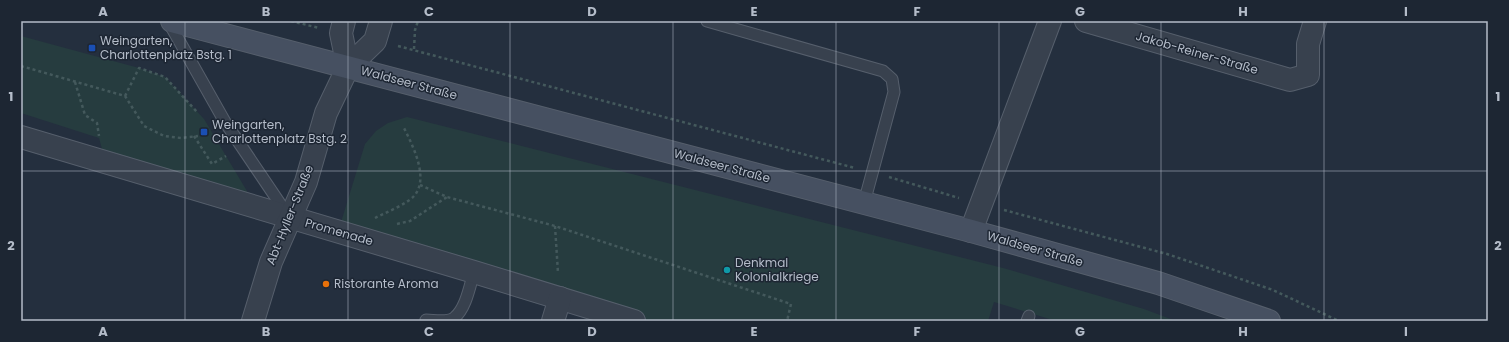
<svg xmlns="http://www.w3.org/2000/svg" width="1509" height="342" viewBox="0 0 1509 342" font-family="Poppins,sans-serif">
<rect width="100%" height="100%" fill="#242f3e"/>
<!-- green -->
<g fill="#263c3f">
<polygon points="21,36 139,68 165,77 204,119 257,208 106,163 99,138 21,113"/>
<polygon points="407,117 1003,268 1144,309 1176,321 1056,321 994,302 988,321 634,321 338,232 365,144 376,131 388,123"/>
</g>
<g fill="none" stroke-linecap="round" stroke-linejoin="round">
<defs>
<g id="service">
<polyline points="168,21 225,122 287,214"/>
<polyline points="707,21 883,71 892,79 894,92 864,203"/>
<path d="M426 320C434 320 447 323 454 318 466 309 470 285 474 272"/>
<polyline points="1027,321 1029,316"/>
</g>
<g id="minor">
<polyline points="1086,21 1290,80 1308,75 1308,44 1315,21"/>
<polyline points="21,137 474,272 634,321"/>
<polyline points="971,231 1050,21"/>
<polyline points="253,321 271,262 306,182 326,113 348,67"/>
<polyline points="553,321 560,298"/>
</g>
<g id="tertiary">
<polyline points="344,21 341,33 348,67"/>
<polyline points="348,67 375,41 381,21"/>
</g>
<polyline id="secondary" points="172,21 971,231 1158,283 1269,321"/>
</defs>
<!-- service casing -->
<use href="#service" stroke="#565f6c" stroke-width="13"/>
<!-- minor casing -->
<use href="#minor" stroke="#565f6c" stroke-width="24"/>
<!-- tertiary casing -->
<use href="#tertiary" stroke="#565f6c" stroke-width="24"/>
<!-- secondary casing -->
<use href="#secondary" stroke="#565f6c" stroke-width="24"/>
<!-- path -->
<g stroke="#44595c" stroke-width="2.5" stroke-dasharray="3 3" stroke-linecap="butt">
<polyline points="291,21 319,28"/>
<polyline points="398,46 855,168"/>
<polyline points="414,49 415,30 418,21"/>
<polyline points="21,66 125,96 144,126 164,136 181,138 198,136"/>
<polyline points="75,82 85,115 97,123 99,136"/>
<polyline points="125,96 139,68 165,77 197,112"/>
<polyline points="194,136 212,164 226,156"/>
<polyline points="889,177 959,198"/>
<polyline points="420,185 447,197 555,226 791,304 787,321"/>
<polyline points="1004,210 1167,254 1273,290 1339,321"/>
<path d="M375 218C385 213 407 204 414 196 430 178 412 144 403 126"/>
<polyline points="397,224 410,221 447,197"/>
<polyline points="555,226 558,273"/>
</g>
<!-- service -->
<use href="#service" stroke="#38414e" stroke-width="11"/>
<!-- minor -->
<use href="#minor" stroke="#38414e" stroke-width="22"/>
<!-- tertiary -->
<use href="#tertiary" stroke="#38414e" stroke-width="22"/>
<!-- secondary -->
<use href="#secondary" stroke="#465061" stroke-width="22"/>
</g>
<!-- grid -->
<path fill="none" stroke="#b4bcc9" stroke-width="1" stroke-opacity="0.55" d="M185 21V321M348 21V321M510 21V321M673 21V321M836 21V321M999 21V321M1161 21V321M1324 21V321M21 171H1488"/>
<!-- markers -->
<g fill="#1a4fb4" stroke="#1d2633" stroke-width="1.5">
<rect x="88" y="44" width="8" height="8" rx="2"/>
<rect x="200" y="128" width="8" height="8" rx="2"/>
</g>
<circle fill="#0f9aa8" stroke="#1d2633" stroke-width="1.5" cx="727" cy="270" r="4"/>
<circle fill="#e8710a" stroke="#1d2633" stroke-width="1.5" cx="326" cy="284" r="4"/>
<g text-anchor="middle" stroke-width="3" stroke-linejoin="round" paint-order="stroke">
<!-- poi labels -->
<g font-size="12" fill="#b4bcc9" stroke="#1d2633" text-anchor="start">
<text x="100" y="45">Weingarten,<tspan x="100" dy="14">Charlottenplatz Bstg. 1</tspan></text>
<text x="212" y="129">Weingarten,<tspan x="212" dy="14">Charlottenplatz Bstg. 2</tspan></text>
<text x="735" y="267">Denkmal<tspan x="735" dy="14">Kolonialkriege</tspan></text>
<text x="334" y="288">Ristorante Aroma</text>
</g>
<!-- street labels -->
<g font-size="12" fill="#b4bcc9" stroke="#1d2633">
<text transform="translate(1197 53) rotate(16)" y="4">Jakob-Reiner-Straße</text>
<text transform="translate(409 83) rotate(15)" y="4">Waldseer Straße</text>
<text transform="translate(722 166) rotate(15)" y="4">Waldseer Straße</text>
<text transform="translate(290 215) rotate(-68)" y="4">Abt-Hyller-Straße</text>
<text transform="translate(339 232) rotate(16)" y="4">Promenade</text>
<text transform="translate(1035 249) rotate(16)" y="4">Waldseer Straße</text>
</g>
</g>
<!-- border -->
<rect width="1509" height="342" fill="none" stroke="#1d2633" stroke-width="44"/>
<rect x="22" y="22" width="1465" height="298" fill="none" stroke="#b4bcc9" stroke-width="1.5"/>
<g font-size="13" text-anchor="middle" font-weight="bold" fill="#b4bcc9">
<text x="103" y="16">A</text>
<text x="266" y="16">B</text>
<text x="429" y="16">C</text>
<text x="592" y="16">D</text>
<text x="754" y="16">E</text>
<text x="917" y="16">F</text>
<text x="1080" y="16">G</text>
<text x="1243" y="16">H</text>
<text x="1406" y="16">I</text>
<text x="11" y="101">1</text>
<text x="1498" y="101">1</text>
<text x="11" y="250">2</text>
<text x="1498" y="250">2</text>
<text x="103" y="336">A</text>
<text x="266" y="336">B</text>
<text x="429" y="336">C</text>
<text x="592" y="336">D</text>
<text x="754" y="336">E</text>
<text x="917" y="336">F</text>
<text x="1080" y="336">G</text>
<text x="1243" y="336">H</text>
<text x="1406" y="336">I</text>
</g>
</svg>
